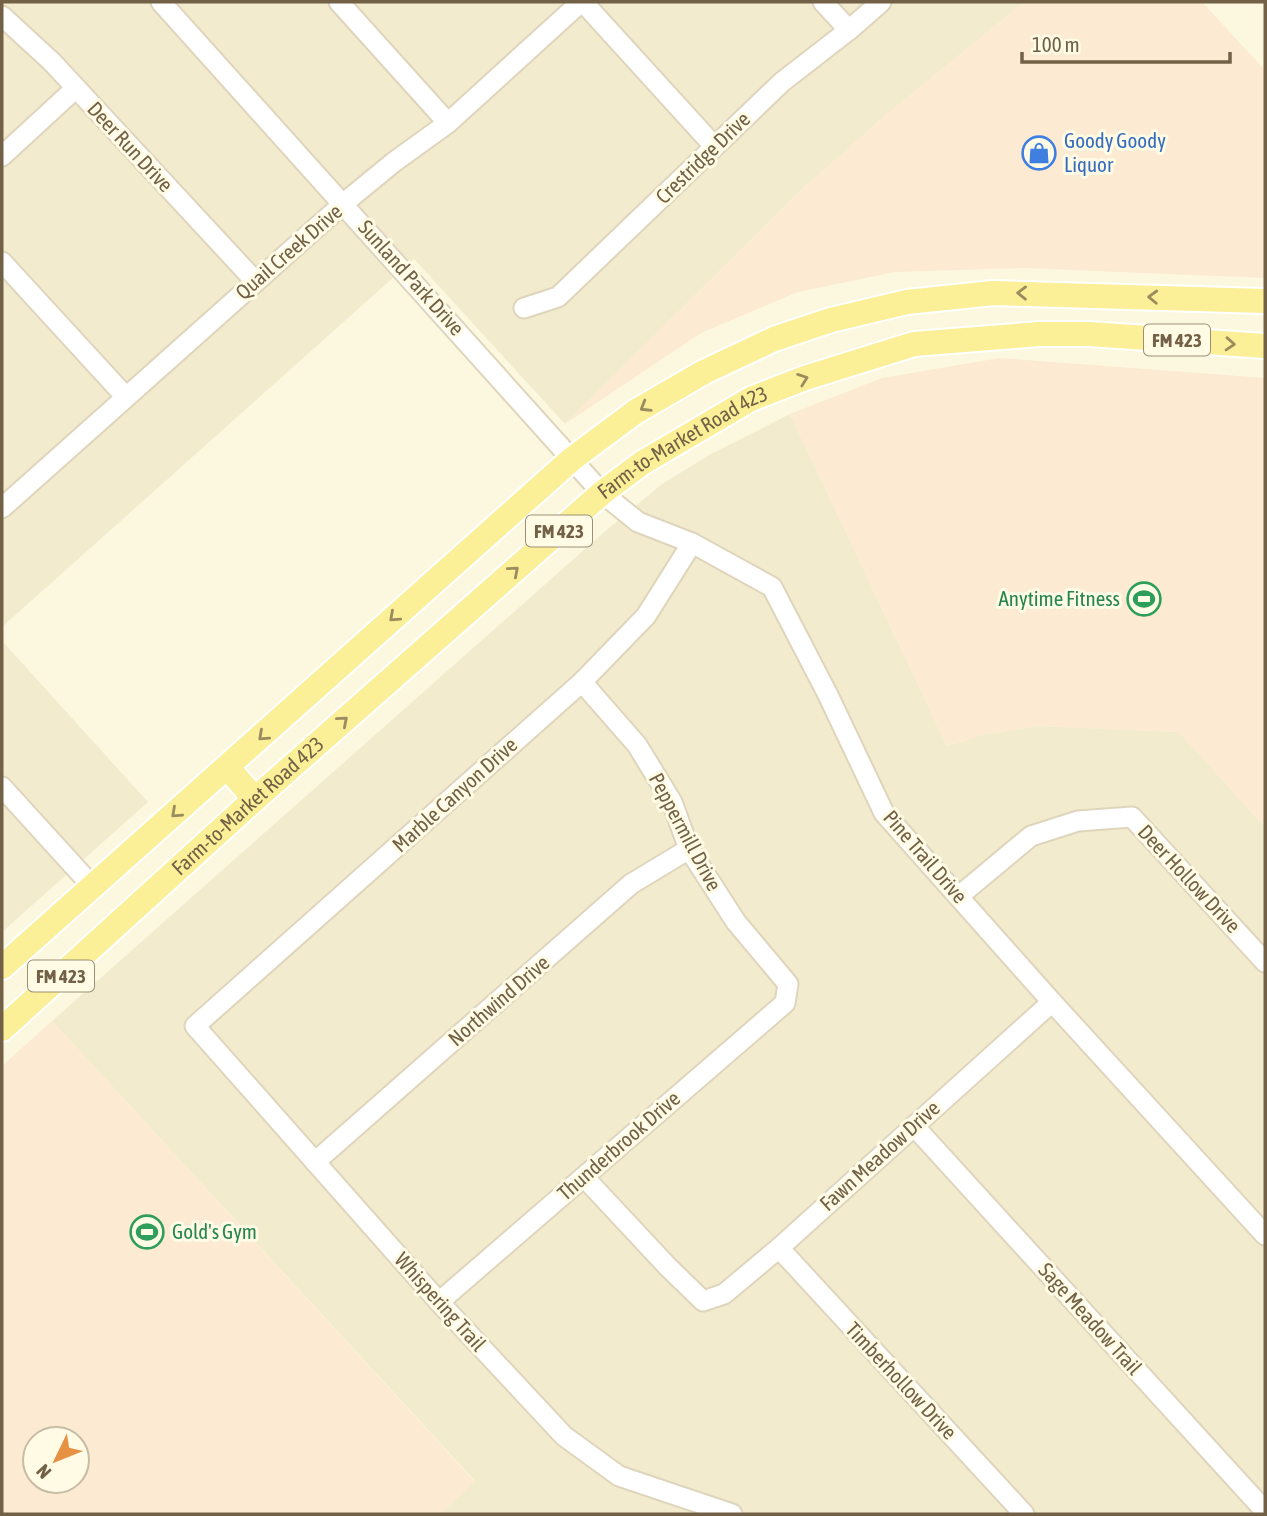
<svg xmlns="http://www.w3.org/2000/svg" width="1267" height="1516" viewBox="0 0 1267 1516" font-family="'Asap Condensed',sans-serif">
<rect width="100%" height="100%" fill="#fcf8df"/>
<!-- residential -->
<g fill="#f3ebce">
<polygon points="2,2 1024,2 886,115 799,192 565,424 414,259 2,627"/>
<polygon points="790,414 947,746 985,734 1039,726 1179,732 1265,827 1265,1514 440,1514 475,1481 52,1021 603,533 662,484 711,454"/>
<polygon points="2,641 148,802 2,932"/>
</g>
<!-- commercial -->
<g fill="#fcead3" fill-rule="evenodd">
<polygon points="1024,2 1202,2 1265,70 1265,278 1023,268 895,272 798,292 701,333 565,424 799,192 886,115"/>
<polygon points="1000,358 1265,378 1265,827 1179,732 1039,726 985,734 947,746 790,414 882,378"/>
<path d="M52 1021 475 1482 440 1514H2V1066ZM35 1439H77V1481H35Z"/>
</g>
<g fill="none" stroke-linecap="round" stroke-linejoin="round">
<defs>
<g id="minor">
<polyline points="161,2 602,493 638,522 692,543 772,587 828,695 884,813 1052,1002 1265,1235"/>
<polyline points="339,2 448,123"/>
<polyline points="583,2 714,146"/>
<polyline points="823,2 849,30"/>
<polyline points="2,16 52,62 255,281"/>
<polyline points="2,156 76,88"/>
<polyline points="2,262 125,396"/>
<polyline points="524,308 558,297 782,82 849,30 881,2"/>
<polyline points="2,508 344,203 394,162 448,123 581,2"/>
<polyline points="692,543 646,616 582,682 195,1026 439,1302 564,1436 619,1476 732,1514"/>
<polyline points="2,787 93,887"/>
<polyline points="959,896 1031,836 1078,821 1132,817 1265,962"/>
<polyline points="914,1126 1265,1511"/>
<polyline points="315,1162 631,884 689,849"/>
<polyline points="584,1177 668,1267 703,1301 724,1294 779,1248 1052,1002"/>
<polyline points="779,1248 1024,1514"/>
<polyline points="439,1302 785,1003 788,984 736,922 689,849 672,802 637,745 582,682"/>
</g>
<g id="major">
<polyline points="227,767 255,799"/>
<polyline points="2,967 572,459 635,412 704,372 774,339 831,320 907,302 993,293 1265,301"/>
<path id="s1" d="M2 1029 255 799 602 493 642 463 751 399 805 378 914 344 1039 334H1089L1265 346"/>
</g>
</defs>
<!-- minor casing -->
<use href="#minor" stroke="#dfd5bc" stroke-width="23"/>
<!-- major casing -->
<use href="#major" stroke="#fff" stroke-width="28"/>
<!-- minor -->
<use href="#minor" stroke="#fff" stroke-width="19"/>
<!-- major -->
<use href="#major" stroke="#fbef97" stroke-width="24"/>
</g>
<!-- one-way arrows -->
<defs><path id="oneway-chevron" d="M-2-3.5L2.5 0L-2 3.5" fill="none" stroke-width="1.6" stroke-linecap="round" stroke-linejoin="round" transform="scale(1.75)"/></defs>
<g stroke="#9b8c5f">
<use href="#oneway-chevron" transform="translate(1022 293) rotate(-179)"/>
<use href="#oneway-chevron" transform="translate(1153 297) rotate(-178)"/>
<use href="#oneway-chevron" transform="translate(1230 344) rotate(4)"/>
<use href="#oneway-chevron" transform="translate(803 379) rotate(-20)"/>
<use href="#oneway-chevron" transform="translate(645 407) rotate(149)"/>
<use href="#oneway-chevron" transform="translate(514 571) rotate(-41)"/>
<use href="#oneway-chevron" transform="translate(394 617) rotate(138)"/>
<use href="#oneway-chevron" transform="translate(343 721) rotate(-41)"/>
<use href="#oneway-chevron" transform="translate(263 736) rotate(138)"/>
<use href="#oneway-chevron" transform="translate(176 813) rotate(138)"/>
</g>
<!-- icons -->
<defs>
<symbol id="shop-ring" viewBox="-11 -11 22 22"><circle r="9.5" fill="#fffbe5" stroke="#3f7fe0" stroke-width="1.5"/><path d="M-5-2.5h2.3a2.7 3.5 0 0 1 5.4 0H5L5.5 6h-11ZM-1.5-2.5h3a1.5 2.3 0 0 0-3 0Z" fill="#3f7fe0"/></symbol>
<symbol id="stadium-ring" viewBox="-11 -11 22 22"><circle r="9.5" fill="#fffbe5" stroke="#2e9e5b" stroke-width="1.5"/><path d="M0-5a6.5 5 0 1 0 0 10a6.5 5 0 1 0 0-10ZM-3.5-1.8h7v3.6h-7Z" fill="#2e9e5b"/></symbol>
</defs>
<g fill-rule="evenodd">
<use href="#shop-ring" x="1020" y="134" width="38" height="38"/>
<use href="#stadium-ring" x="1125" y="580" width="38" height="38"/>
<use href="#stadium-ring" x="128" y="1213" width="38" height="38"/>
</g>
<g text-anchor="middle" stroke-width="6" stroke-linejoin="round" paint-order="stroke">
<!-- shield labels -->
<g fill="#fffbe5" stroke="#9c8f76" stroke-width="2">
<rect x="1144" y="324.5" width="66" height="31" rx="5"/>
<rect x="526" y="515.5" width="66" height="31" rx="5"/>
<rect x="28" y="960.5" width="66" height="31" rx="5"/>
</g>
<g font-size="19" font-weight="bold" fill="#726147">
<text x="1177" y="347">FM 423</text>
<text x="559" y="538">FM 423</text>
<text x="61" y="983">FM 423</text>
</g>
<!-- shop labels -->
<g font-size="21" fill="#366cbe" stroke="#fffbe5" text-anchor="start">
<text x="1064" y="148">Goody Goody<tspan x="1064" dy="24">Liquor</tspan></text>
</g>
<!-- street labels -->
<g font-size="21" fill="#726147" stroke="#fffbe5">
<text transform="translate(130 147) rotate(47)" y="7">Deer Run Drive</text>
<text transform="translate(703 158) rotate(-44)" y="7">Crestridge Drive</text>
<text transform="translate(289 252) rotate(-41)" y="7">Quail Creek Drive</text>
<text transform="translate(411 278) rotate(48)" y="7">Sunland Park Drive</text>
<text dy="7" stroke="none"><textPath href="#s1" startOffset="900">Farm-to-Market Road 423</textPath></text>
<text transform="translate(455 795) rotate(-42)" y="7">Marble Canyon Drive</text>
<text dy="7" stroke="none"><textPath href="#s1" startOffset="332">Farm-to-Market Road 423</textPath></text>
<text transform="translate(685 832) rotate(62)" y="7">Peppermill Drive</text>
<text transform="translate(925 857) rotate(49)" y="7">Pine Trail Drive</text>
<text transform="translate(1189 879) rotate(47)" y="7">Deer Hollow Drive</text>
<text transform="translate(499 1001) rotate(-41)" y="7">Northwind Drive</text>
<text transform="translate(619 1146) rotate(-41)" y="7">Thunderbrook Drive</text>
<text transform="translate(880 1156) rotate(-42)" y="7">Fawn Meadow Drive</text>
<text transform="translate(440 1302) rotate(48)" y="7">Whispering Trail</text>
<text transform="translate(1090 1319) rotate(48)" y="7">Sage Meadow Trail</text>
<text transform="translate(901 1381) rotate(47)" y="7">Timberhollow Drive</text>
</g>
<!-- leisure labels -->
<g font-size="21" fill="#27864d" stroke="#fffbe5" text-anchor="end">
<text x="1120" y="606">Anytime Fitness</text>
<text x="172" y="1239" text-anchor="start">Gold's Gym</text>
</g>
</g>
<!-- border -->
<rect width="1267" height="1516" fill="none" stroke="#726147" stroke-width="7"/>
<!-- north arrow -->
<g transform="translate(56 1460) rotate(227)"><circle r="33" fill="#fffbe5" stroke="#c7bda6" stroke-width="2"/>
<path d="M0-5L12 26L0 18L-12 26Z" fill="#e69144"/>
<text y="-10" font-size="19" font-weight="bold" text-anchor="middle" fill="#726147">N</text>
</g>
<!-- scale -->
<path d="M1022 52v10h208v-10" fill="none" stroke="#726147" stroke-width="3.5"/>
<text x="1032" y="52" font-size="21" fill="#726147" stroke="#fffbe5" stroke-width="5" paint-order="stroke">100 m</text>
</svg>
